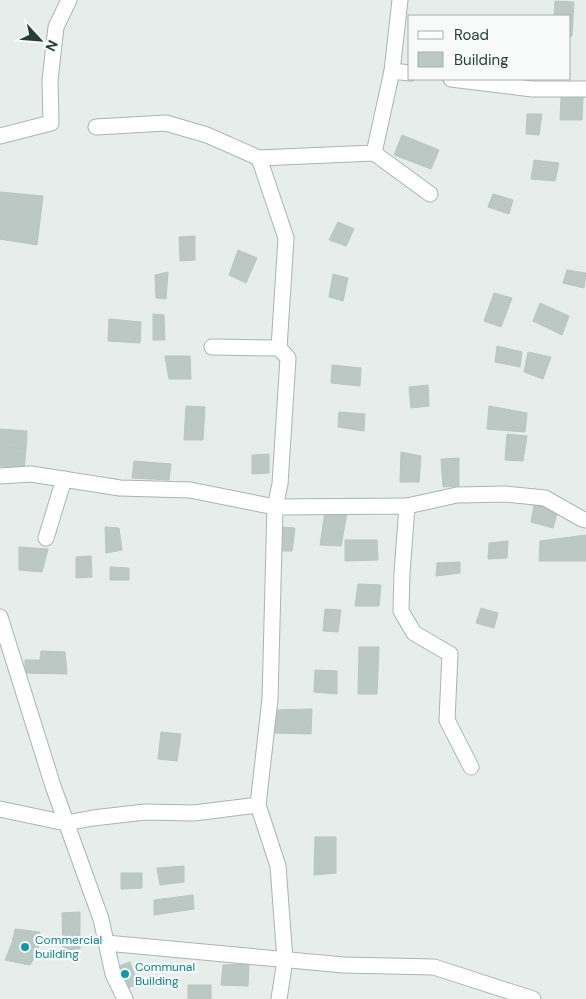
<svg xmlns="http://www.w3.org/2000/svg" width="586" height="999" viewBox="0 0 586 999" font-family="'DM Sans',sans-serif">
<rect width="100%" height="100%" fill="#e6edea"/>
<!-- building -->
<g fill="#bcc8c3" stroke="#b9c6c0">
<polygon points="555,1 574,2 572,36 570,36 570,16 554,16"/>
<polygon points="561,97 583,98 582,120 560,120"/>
<polygon points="527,114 542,114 539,135 526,134"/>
<polygon points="402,135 439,150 431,169 394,155"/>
<polygon points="534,160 559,163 555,181 531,179"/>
<polygon points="0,192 43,196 37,245 0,239"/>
<polygon points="493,194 513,200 509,214 488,207"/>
<polygon points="338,222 354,229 346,246 329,240"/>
<polygon points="195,236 195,260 180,261 179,237"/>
<polygon points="238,250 257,258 246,283 229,275"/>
<polygon points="567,270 586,273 584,288 563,283"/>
<polygon points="168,272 166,299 156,298 155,275"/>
<polygon points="333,274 348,278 343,301 329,297"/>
<polygon points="494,293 512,298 501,327 484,321"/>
<polygon points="540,303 569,316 562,335 533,321"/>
<polygon points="153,314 164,315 165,340 153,340"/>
<polygon points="109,319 141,322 140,343 108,341"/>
<polygon points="497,346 522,352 520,367 495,362"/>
<polygon points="528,352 551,357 543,379 524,372"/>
<polygon points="165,356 190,356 191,379 169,379"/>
<polygon points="332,365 361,368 360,386 331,383"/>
<polygon points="428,385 429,406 411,408 409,387"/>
<polygon points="186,406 205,407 203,440 184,440"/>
<polygon points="489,406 527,413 525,432 487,429"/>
<polygon points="339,412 365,414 364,431 338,427"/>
<polygon points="0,429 27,431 26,449 0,447"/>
<polygon points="507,434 527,436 523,461 505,460"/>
<polygon points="0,447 26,449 24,469 0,466"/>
<polygon points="401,452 421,456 419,482 400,482"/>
<polygon points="269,454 269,473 252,474 252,455"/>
<polygon points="459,458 459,486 443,487 441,459"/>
<polygon points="134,461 171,464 169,480 132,478"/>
<polygon points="534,505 558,510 553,528 531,522"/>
<polygon points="325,512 347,513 341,546 320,545"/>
<polygon points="105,527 119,528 122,550 106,553"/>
<polygon points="281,527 295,528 292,551 280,551"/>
<polygon points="586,535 586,561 539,561 540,541"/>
<polygon points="345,540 377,540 378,560 345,561"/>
<polygon points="508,541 507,558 488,559 489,543"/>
<polygon points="19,547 48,549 42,572 19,570"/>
<polygon points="91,556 92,577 76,578 76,557"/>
<polygon points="460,562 460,573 436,576 437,563"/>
<polygon points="110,567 129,568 129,580 110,580"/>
<polygon points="358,584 381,585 379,606 355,606"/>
<polygon points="481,608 498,613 494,628 476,623"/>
<polygon points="325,609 341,610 338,632 323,631"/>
<polygon points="359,647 379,647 377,694 358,694"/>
<polygon points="41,651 65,652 67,674 25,673 25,660 40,660"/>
<polygon points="315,670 337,671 337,694 314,692"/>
<polygon points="312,709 311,734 275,733 277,710"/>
<polygon points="161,732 181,734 177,761 158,759"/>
<polygon points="315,837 336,837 336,873 314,875"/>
<polygon points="184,866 184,882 160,885 157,868"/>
<polygon points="121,873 142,873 142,888 121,889"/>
<polygon points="193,895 194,909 154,915 154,900"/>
<polygon points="80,912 80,949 63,950 62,913"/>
<polygon points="15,929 40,932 38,952 30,965 5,960 12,943"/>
<polygon points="130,962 138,984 122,990 114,968"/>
<polygon points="249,964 248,986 221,985 223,965"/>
<rect x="188" y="985" width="23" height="14"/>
</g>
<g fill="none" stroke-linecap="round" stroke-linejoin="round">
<defs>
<g id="minor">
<polyline points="392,71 400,0"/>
<polyline points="451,79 532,89 586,89"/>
<polyline points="96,127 166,123 207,135 259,158 286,238 279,348"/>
<polyline points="0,136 51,123 50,80 56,27 69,0"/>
<polyline points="374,153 430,194"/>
<polyline points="259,158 374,153 392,71 410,73"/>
<polyline points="0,476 31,474 120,488 190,490 275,507 280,484 288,358 279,348 212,347"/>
<polyline points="407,506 457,495 506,494 545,498 582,519 586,520"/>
<polyline points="46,538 64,479"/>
<polyline points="0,617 53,786 101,919 113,974 125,999"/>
<polyline points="258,805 278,866 285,960 279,999"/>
<polyline points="0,809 66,823 93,818 145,812 194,813 258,805 270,699 275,507 407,506 402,573 401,611 414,633 450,654 447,720 471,767"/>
<polyline points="106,943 344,965 434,967 533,999"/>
</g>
</defs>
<!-- minor casing -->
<use href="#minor" stroke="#a9b5b1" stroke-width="17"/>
<!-- minor -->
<use href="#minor" stroke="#fff" stroke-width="15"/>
</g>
<!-- markers -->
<g fill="#0f9aa8" stroke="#f7faf8" stroke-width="2">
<circle cx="25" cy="947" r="5"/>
<circle cx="125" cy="974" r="5"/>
</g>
<g text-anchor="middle" stroke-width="4.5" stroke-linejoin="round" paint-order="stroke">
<!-- culture labels -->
<g font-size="12" fill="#0d838f" stroke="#f7faf8" text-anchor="start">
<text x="35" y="944">Commercial<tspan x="35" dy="14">building</tspan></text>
<text x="135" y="971">Communal<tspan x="135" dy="14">Building</tspan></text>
</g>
</g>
<!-- legend -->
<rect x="408" y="15" width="162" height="65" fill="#f7faf8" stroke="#a4afab"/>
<rect x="418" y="31" width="25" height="8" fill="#ffffff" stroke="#a4afab"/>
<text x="454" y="40" font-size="15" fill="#273e37">Road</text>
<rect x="418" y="52" width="25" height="15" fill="#bcc8c3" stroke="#a4afab"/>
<text x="454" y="65" font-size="15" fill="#273e37">Building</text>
<!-- north arrow -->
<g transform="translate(40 40) rotate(116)" stroke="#f7faf8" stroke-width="4" paint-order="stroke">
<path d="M0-4L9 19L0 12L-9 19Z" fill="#273e37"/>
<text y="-8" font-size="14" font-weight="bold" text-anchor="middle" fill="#273e37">N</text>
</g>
</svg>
